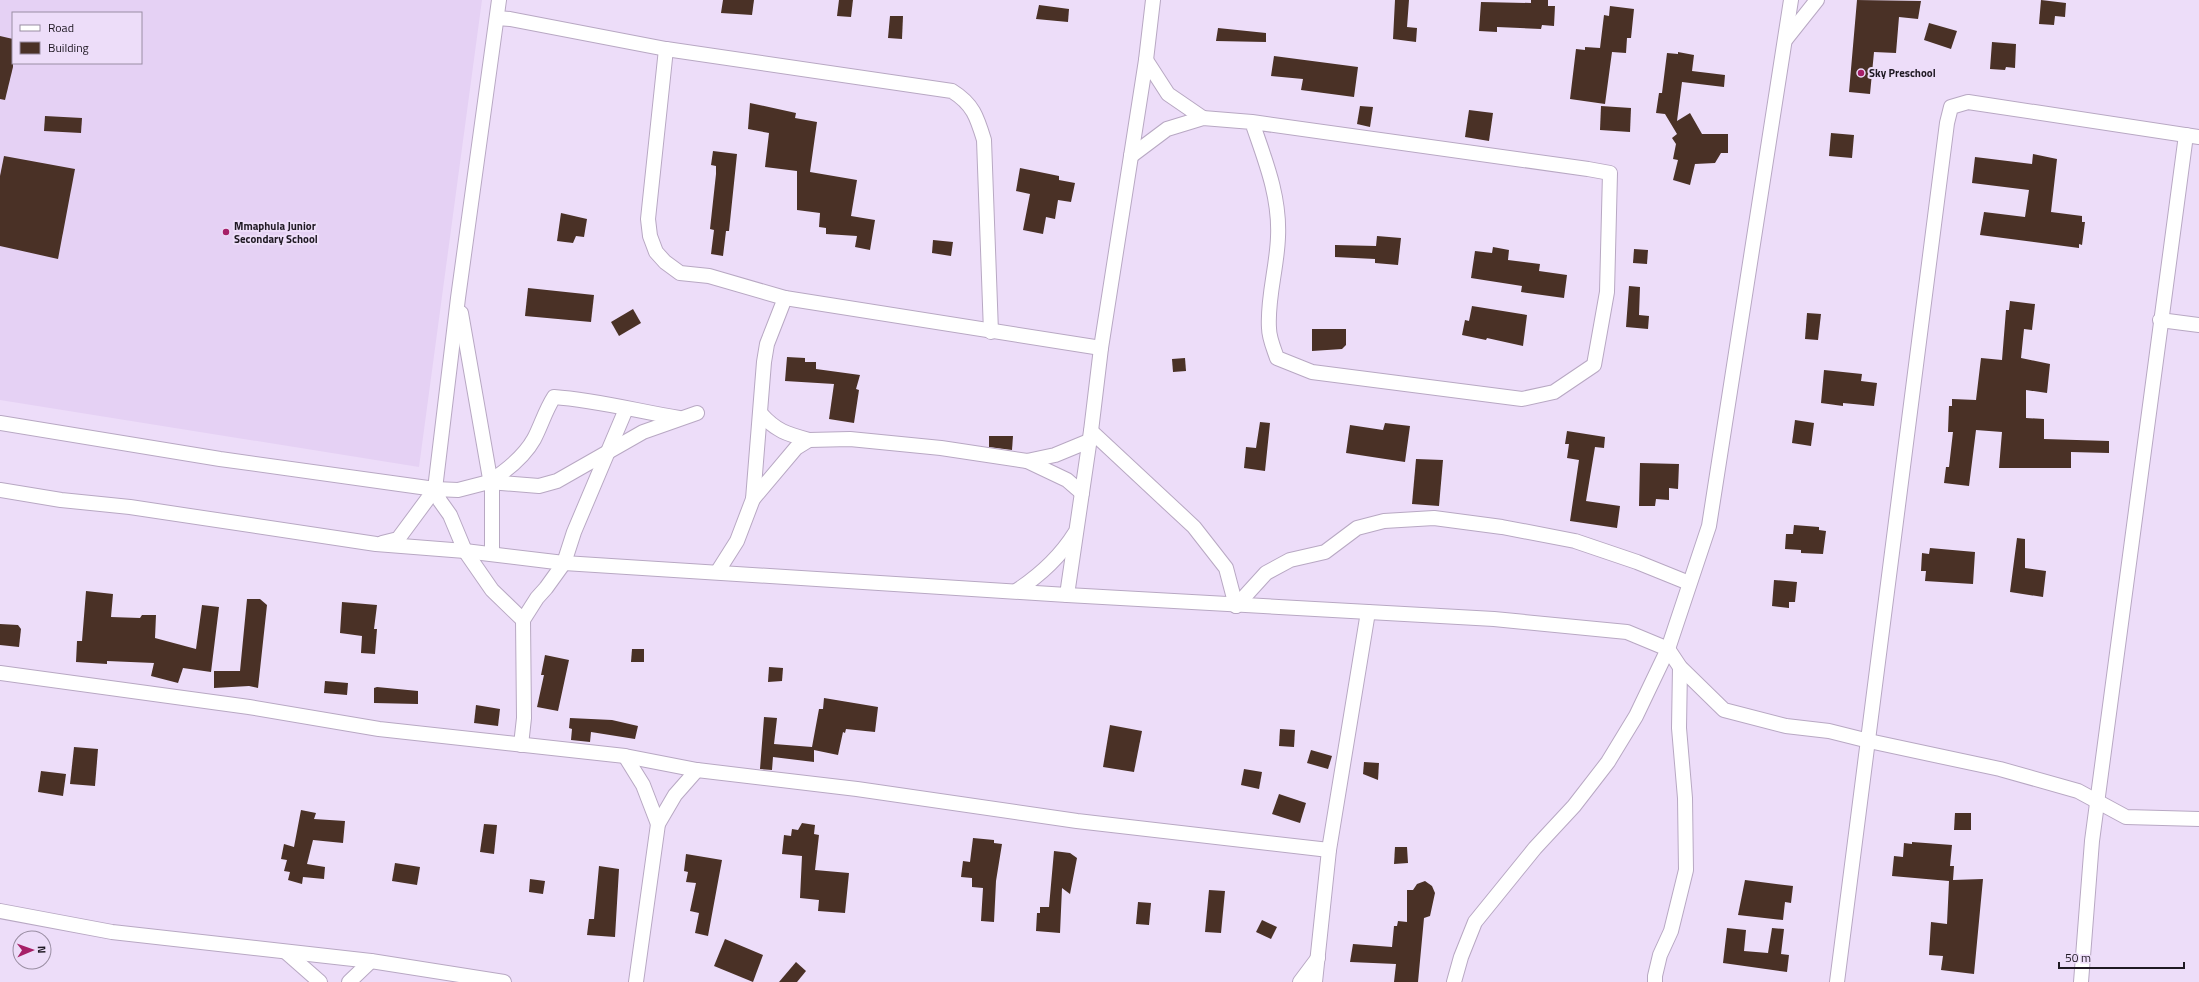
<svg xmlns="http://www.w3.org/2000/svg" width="2199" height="982" viewBox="0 0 2199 982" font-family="'Titillium Web',sans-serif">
<rect width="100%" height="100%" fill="#edddf9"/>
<!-- built -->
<path fill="#e5d1f4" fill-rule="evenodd" d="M0 0H482L419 467 0 400ZM13 13H141V63H13Z"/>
<!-- building -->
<g fill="#4a3126">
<polygon points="723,0 754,0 752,15 721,13"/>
<polygon points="839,0 853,0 851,17 837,16"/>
<polygon points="1395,0 1409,0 1407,27 1417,28 1416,42 1393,39"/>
<polygon points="1531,0 1548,0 1548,6 1555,6 1554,26 1542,25 1541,29 1497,27 1497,32 1479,31 1481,2 1531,3"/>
<polygon points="1857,0 1921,1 1918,19 1899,17 1896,53 1874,52 1870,94 1849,92"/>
<polygon points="2041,0 2066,3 2065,17 2055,16 2054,25 2039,24"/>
<polygon points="1039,5 1069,9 1068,22 1036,19"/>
<polygon points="1610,6 1634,9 1631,38 1627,38 1626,53 1612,52 1605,104 1570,99 1576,49 1585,50 1585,47 1600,48 1604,15 1609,16"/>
<polygon points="890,16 903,16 902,39 888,38"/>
<polygon points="1929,23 1957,31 1951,49 1924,40"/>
<polygon points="1218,28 1266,33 1266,42 1216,41"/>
<polygon points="0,36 13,39 13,67 5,100 0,99"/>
<polygon points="1992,42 2016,44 2015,68 2006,67 2005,70 1990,69"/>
<polygon points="1678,52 1694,55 1692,71 1725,75 1724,87 1682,82 1677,121 1690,113 1702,134 1728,134 1728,153 1721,153 1715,163 1695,164 1690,185 1673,180 1678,160 1673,159 1676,144 1672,138 1677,134 1665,114 1656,113 1659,93 1662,93 1667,53 1678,54"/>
<polygon points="1274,56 1358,67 1354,97 1301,90 1303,79 1271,76"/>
<polygon points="750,103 796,113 795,118 817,122 810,172 857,180 851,216 875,220 870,250 855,247 857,236 826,234 826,228 819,227 820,213 797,210 797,171 765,167 769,133 748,129"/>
<polygon points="1360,106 1373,107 1370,127 1357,124"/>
<polygon points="1601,106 1631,108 1630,132 1600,130"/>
<polygon points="1469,110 1493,113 1489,141 1465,137"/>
<polygon points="45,116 82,118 81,133 44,131"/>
<polygon points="1831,133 1854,135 1852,158 1829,156"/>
<polygon points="713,151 737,154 729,231 726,231 723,256 711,254 714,230 710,229 716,174 716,166 711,165"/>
<polygon points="2033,154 2057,159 2051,212 2082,216 2082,222 2085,222 2082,245 2079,244 2079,248 1980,235 1984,212 2025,217 2029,190 1972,183 1975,157 2032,164"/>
<polygon points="4,156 75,169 58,259 0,246 0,176"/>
<polygon points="1020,168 1059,176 1059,180 1075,183 1071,202 1058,200 1055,219 1046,217 1043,234 1023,230 1030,194 1016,191"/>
<polygon points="561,213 587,219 584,237 576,236 573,243 557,241"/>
<polygon points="1377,236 1401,238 1398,265 1375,263 1375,259 1335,257 1335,245 1376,246"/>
<polygon points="933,240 953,242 951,256 932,253"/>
<polygon points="1493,247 1509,250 1508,260 1540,264 1539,271 1567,275 1564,298 1521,292 1522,286 1471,278 1475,251 1492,253"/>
<polygon points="1634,249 1648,250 1647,264 1633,263"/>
<polygon points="1629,286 1640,287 1639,315 1649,316 1648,329 1626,327"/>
<polygon points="528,288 594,295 591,322 525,316"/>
<polygon points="2010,301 2035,304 2032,330 2024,329 2021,358 2050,364 2047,393 2026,390 2026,418 2044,419 2044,439 2109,441 2109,453 2071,452 2071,468 1999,468 2002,432 1976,430 1969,486 1944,483 1946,467 1949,467 1953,432 1948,432 1949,406 1952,406 1952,399 1976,400 1981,358 2002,360 2006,310 2009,310"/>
<polygon points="1472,306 1527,315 1523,346 1487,338 1486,340 1462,335 1465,320 1469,321"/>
<polygon points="633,309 641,323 619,336 611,322"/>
<polygon points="1807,313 1821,314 1818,340 1805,339"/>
<polygon points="1312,329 1346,329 1346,345 1342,349 1312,351"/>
<polygon points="787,357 805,358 805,362 816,362 816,369 860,375 856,389 859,390 854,423 829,419 834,384 785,381"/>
<polygon points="1185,358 1186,371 1173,372 1172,359"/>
<polygon points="1824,370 1862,374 1861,381 1877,383 1874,406 1843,403 1843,406 1821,403"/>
<polygon points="1795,420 1814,423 1811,446 1792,443"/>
<polygon points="1260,422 1270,423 1265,471 1244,468 1246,447 1256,448"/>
<polygon points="1385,423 1410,426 1405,462 1346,453 1350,425 1383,430"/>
<polygon points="1567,431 1605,437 1604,448 1595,447 1586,501 1620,506 1617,528 1570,521 1579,460 1567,458 1569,444 1565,444"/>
<polygon points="989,436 1013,436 1012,450 989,447"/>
<polygon points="1416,459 1443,460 1439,506 1412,504"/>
<polygon points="1640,463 1679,464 1678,489 1669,488 1669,500 1656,499 1655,506 1639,506"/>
<polygon points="1794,525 1819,527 1819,530 1826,531 1823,554 1801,553 1801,550 1785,549 1786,534 1793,534"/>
<polygon points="2017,538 2025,539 2025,568 2046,571 2043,597 2010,592"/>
<polygon points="1930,548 1975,552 1973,584 1925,581 1926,571 1921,571 1922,553 1929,554"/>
<polygon points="1774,580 1797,582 1795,602 1789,602 1789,608 1772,606"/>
<polygon points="86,591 113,594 111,617 140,618 142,615 156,615 155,638 196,649 202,605 219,607 211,672 183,668 178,683 151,676 154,663 107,661 107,664 76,662 77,641 82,641"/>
<polygon points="247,599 260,599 267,605 258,688 249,686 214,688 214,671 240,671"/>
<polygon points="342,602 377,605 374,629 377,629 375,654 361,653 362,636 340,633"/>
<polygon points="0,624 18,625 21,629 19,647 0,645"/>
<polygon points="632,649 644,649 644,662 631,662"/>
<polygon points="545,655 569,660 558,711 537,707 544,675 541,675"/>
<polygon points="769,667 783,668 782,681 768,682"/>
<polygon points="325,681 348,683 347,695 324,693"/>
<polygon points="377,687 418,691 418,704 374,703 374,688"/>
<polygon points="824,698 878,707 875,732 846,729 845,733 843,732 838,755 814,750 814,762 773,757 772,770 760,769 764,717 777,718 774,744 812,747 819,709 823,709"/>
<polygon points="476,705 500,709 498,726 474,723"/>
<polygon points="570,718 612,720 638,726 635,739 591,732 590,742 571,740 572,729 569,728"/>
<polygon points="1110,725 1142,731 1134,772 1103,767"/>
<polygon points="1280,729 1295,730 1294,747 1279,746"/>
<polygon points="74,747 98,749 95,786 70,784"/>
<polygon points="1311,750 1332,756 1328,769 1307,763"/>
<polygon points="1364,762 1379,763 1378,780 1363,774"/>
<polygon points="1244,769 1262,772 1259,789 1241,785"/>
<polygon points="41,771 66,774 63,796 38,792"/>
<polygon points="1279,794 1306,803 1300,823 1272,814"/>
<polygon points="301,810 316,813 314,819 345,821 343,843 313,840 307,864 325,867 324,879 303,877 302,884 288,880 290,872 284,871 287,860 281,859 284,844 294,847"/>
<polygon points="1955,813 1971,813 1971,830 1954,830"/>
<polygon points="802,823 815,825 814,834 819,835 815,870 849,873 845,913 818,911 819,900 800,898 802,856 782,854 784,835 791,836 792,829 798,830"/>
<polygon points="484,824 497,825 494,854 480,852"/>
<polygon points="973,838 994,840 994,843 1002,844 996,881 994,922 981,921 983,888 972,887 972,878 961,877 963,861 970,862"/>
<polygon points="1912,842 1952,845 1950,866 1954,866 1953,880 1983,879 1974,974 1941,970 1943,956 1929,955 1931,922 1947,924 1949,881 1892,876 1894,856 1903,857 1904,843 1912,844"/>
<polygon points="1395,847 1407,847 1408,863 1394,864"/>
<polygon points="1054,851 1070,853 1077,858 1070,894 1062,888 1060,933 1036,931 1037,913 1040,913 1040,907 1049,907"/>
<polygon points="686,854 722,860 708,936 695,933 699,913 690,911 696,883 686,882 688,872 684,871"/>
<polygon points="395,863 420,867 417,885 392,881"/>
<polygon points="599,866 619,869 615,937 587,935 589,919 594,919"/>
<polygon points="530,879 545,881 543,894 529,892"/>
<polygon points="1745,880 1793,886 1791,903 1785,902 1783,920 1738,915"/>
<polygon points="1425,881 1432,886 1435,893 1430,916 1424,918 1418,982 1394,982 1396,964 1350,962 1353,944 1392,947 1394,926 1397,926 1398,921 1407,922 1407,890 1413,890 1417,884"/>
<polygon points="1209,890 1225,891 1221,933 1205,932"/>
<polygon points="1138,902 1151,903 1149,925 1136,924"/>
<polygon points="1262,920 1277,927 1271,939 1256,932"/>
<polygon points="1727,928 1746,930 1744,951 1768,953 1772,928 1784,929 1781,954 1789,955 1787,972 1723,963"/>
<polygon points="725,939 763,955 753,982 714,966"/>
<polygon points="796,962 806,971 797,982 779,982"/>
</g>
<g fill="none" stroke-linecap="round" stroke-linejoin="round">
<defs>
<g id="street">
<path d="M497 18 510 19 666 49 952 91C973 104 977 117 984 140L991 332"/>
<polyline points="1786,39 1817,0"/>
<polyline points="666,49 648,219 650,236 656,252 665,262 680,273 709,276 785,298 1101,348"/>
<polyline points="1146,60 1168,94 1203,118"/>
<path d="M1131 156 1167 129 1203 118 1252 122 1588 169 1610 173 1607 292 1594 365 1554 392 1522 399 1312 372 1277 358C1274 349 1269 338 1269 328 1267 298 1277 268 1278 237 1280 196 1265 160 1252 122"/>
<polyline points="461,313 492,490 492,554"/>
<polyline points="2160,320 2199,325"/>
<path d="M761 414C776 431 787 434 809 440"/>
<polyline points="0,423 220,459 435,489 458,490 489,482 539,486 557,481 643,432 697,413"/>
<polyline points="1091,431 1194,527 1226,568 1236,606"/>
<polyline points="1027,461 1067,480 1082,493"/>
<path d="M489 482C506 471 524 457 534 439 541 426 545 411 554 397 596 400 637 411 679 418"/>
<polyline points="435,489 440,501 450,515 465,551 492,590 523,620"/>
<polyline points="0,490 61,500 130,507 376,544 465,551 564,563 1067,595 1091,431 1101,348 1146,60 1153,0"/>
<polyline points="753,499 796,448 809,440 850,439 941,448 1027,461 1055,455 1089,441"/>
<polyline points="382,543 398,539 435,489 458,298 499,0"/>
<polyline points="718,571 737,541 753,499 764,362 767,344 785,298"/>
<path d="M1016 591C1039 576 1060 557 1075 533"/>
<polyline points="1067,595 1494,619 1627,632 1668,649 1680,667 1724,710 1786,726 1829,731 1869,741 2000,769 2078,791 2126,817 2199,819"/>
<polyline points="1236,606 1266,573 1290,560 1325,552 1357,528 1384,521 1434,518 1502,527 1575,541 1637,562 1689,583"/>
<polyline points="0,673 249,707 379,729 625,756 697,770 857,789 1077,821 1329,850"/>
<polyline points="521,745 524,718 523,620 537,598 546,588 564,563 574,532 626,409"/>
<polyline points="625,756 643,785 658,824"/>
<polyline points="0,911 112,932 371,961 504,982"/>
<polyline points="287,953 320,982"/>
<polyline points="349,982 371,961"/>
<polyline points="636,982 658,824 675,795 697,770"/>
<polyline points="1300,982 1318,958"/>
<polyline points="1315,982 1329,850 1368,612"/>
<polyline points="1454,982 1461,957 1475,922 1535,848 1574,806 1608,762 1636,716 1668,649 1709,526 1791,0"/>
<polyline points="1655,982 1655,976 1660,955 1671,931 1686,870 1685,798 1679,728 1680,667"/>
<polyline points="1837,982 1947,123 1951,107 1968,102 2199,137"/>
<polyline points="2081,982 2092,841 2186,135"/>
</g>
</defs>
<!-- street casing -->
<use href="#street" stroke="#b8a8c3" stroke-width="16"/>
<!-- street -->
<use href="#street" stroke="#fff" stroke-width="14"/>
</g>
<!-- markers -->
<g fill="#a61f67" stroke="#edddf9" stroke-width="1.5">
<circle cx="1861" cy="73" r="4"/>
<circle cx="226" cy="232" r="4"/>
</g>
<g text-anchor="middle" stroke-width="4" stroke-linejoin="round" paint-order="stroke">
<!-- poi labels -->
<g font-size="11" font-weight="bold" fill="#1e1822" stroke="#edddf9" text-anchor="start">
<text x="1869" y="77">Sky Preschool</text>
<text x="234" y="230">Mmaphula Junior<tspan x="234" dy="13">Secondary School</tspan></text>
</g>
</g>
<!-- legend -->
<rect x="12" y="12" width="130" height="52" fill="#edddf9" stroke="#9a8ea3"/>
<rect x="20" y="25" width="20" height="6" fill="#ffffff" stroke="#9a8ea3"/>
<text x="48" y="32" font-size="12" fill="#1e1822">Road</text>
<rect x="20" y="42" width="20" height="12" fill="#4a3126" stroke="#9a8ea3"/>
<text x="48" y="52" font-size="12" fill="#1e1822">Building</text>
<!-- north arrow -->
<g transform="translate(32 950) rotate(88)"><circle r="19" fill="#edddf9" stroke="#9a8ea3"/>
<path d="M0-3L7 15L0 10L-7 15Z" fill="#a61f67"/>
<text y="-6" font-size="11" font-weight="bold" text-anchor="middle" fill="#1e1822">N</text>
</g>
<!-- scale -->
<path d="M2059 962v6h125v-6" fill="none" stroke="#1e1822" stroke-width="2"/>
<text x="2065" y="962" font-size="12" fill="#1e1822" stroke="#edddf9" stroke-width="3" paint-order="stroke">50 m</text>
</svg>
